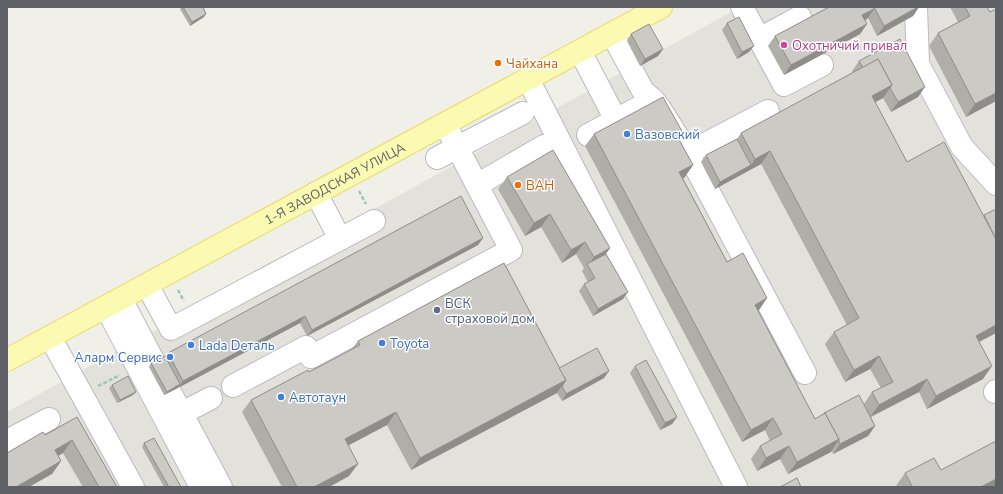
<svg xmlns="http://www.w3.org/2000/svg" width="1003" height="494" viewBox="0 0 1003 494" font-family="'Nunito Sans',sans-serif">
<rect width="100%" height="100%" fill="#f0f0e8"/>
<!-- industrial -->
<polygon fill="#e2e1dc" points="740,7 996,7 996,487 7,487 7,412"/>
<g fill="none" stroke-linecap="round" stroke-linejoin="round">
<defs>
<g id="minor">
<polyline points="742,7 784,85 822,65"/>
<polyline points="916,7 918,64 962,147 996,184"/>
<polyline points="612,34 643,91 653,100 659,107 688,153 805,373"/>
<polyline points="759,39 800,17"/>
<polyline points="580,51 616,120"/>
<polyline points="528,79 736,487"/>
<polyline points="588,135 653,100"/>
<polyline points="688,153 768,111"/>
<polyline points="437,158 523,113"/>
<polyline points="477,185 544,146"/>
<polyline points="316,193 340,239"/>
<polyline points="147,285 171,329 374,221"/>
<polyline points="121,299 155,364"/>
<polyline points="106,307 201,487"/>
<polyline points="50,337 133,487"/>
<polyline points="233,386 306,347 311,357 511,250 445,124"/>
<polyline points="170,392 221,487"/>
<polyline points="995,392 996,391"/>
<polyline points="169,420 211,398"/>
<polyline points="7,441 49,419"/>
</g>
<g id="major">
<path id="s1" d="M7 360 661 7"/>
</g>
</defs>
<!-- minor casing -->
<use href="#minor" stroke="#babbc0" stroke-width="24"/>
<!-- major casing -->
<use href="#major" stroke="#eada67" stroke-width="24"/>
<!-- path -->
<g stroke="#a0c6b1" stroke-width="2.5" stroke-dasharray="4 2" stroke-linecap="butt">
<polyline points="359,191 366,204"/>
<polyline points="178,290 184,301"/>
<polyline points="98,386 120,375"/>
</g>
<!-- minor -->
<use href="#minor" stroke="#fff" stroke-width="22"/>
<!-- major -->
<use href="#major" stroke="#fbfab2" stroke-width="22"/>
</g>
<!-- wall -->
<g fill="#afaea9">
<polygon points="182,7 203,7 204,17 190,26 180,9"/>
<polygon points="829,7 919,7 913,16 877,36 868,18 865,20 867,24 860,34 784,75 768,46 775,36"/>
<polygon points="950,7 987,7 990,12 996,101 966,117 929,46 938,33 958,22"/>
<polygon points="727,23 749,52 737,59 722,30"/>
<polygon points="631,34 663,49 658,56 640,66 627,41"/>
<polygon points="859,61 918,97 891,112 883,98 875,102 907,162 984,215 996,209 996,333 979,342 983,379 927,409 919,392 871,417 875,426 868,436 833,454 832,451 831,452 788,474 780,459 757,471 751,459 760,446 770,441 765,430 742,442 585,146 594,134 679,139 693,165 684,178 683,178 727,262 767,298 758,311 815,419 823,414 824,413 864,404 872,392 881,388 870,369 845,382 825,344 834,332 847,325 761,164 715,189 701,162 706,155 737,139 741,133 853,73 852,71"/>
<polygon points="507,177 610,248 606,254 623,299 593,316 579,291 584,284 588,282 582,271 584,268 576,254 562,263 541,227 525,236 498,189"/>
<polygon points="478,245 307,336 300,323 164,395 149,367 151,363 165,356 168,353"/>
<polygon points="358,341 559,368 604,378 562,401 557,393 411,470 387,425 348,445 349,476 329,487 282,487 242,412 251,400 309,372 351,350"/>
<polygon points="635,366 677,417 672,424 660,430 630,373"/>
<polygon points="112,385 133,395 117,403 109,388"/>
<polygon points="77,417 117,487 83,487 63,453 58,456 61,461 52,474 45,435"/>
<polygon points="144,443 181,487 164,487 142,447"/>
<polygon points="941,470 996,487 897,487 896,486 905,473"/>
</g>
<!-- shaded-wall -->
<g fill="#8f8d89">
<polygon points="918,7 919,7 913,16 877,36 884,26"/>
<polygon points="874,9 867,19 855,25 862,15"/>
<polygon points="206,14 204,17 190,26 192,22"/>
<polygon points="867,24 860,34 784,75 791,65"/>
<polygon points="754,46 749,52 737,59 742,52"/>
<polygon points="663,49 658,56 640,66 645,59"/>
<polygon points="892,85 883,98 863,109 872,96"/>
<polygon points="925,87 918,97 891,112 898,102"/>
<polygon points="996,93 996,101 966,117 975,104"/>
<polygon points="683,133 674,146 677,136"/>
<polygon points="770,151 761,164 715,189 720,182 751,165 755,159"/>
<polygon points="693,165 684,178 671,185 679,172"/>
<polygon points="550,214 541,227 525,236 534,223"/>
<polygon points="483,238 478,245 307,336 312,330"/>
<polygon points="585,242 576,254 562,263 571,250"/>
<polygon points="610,248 601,260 588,266 594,257"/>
<polygon points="628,292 623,299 593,316 598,309"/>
<polygon points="767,298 759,310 746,317 755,305"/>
<polygon points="305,316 300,323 178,388 183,381"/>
<polygon points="996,325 996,333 967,348 976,336"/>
<polygon points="879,356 870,369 845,382 854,370"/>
<polygon points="992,366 983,379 927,409 936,396"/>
<polygon points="609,371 604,378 562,401 566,394"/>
<polygon points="927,379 919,392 870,417 879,405"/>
<polygon points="566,380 557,393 411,470 420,458"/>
<polygon points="180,384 178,388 164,395 167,392"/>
<polygon points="136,392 133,395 117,403 120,400"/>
<polygon points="396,412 387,425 336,452 345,439"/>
<polygon points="677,417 672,424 660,430 665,423"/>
<polygon points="773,418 765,430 742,442 751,430"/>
<polygon points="875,426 868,436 833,454 840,444"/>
<polygon points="839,439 831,452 788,474 797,462"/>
<polygon points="72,440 63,453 46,463 55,450"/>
<polygon points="789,446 780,459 757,471 766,458"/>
<polygon points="61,461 52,474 29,487 16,487"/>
<polygon points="358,464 349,476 329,487 314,487"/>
<polygon points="996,479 996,487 981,487"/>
</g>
<!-- building -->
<g fill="#cccac4" stroke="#8f8d89">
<polygon points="183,7 203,7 206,14 192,22"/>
<polygon points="829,7 873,7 874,9 862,15 867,24 791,65 775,36"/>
<polygon points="874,7 918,7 884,26"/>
<polygon points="965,7 987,7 990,12 996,9 996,44 995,45 996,47 996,93 975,104 938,33 970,16"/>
<polygon points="739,17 754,46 742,52 727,23"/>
<polygon points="649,24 663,49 645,59 631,34"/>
<polygon points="900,39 925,87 898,102 890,88 892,85 878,59 863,68 859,61"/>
<polygon points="878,59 892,85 872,96 907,162 944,142 996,239 996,325 976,336 992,366 936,396 927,379 879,405 872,392 893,382 879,356 854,370 834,332 859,318 770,151 755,159 741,133"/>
<polygon points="663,97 683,133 677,136 693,165 679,172 727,262 743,253 767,298 755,305 815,419 825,413 839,439 797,462 789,446 766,458 760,446 782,434 773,418 751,430 594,134"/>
<polygon points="737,139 751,165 720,182 706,155"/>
<polygon points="553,150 610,248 594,257 585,242 571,250 550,214 534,223 507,177"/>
<polygon points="461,196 483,238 312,330 305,316 183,381 168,353"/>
<polygon points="996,209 996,239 984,215"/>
<polygon points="606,254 628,292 598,309 584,284 595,278 587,264"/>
<polygon points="504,263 566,380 420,458 396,412 345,439 358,464 314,487 297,487 251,400 308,370 309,372 360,345 358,341"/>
<polygon points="597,348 609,371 566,394 562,386 566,380 559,368"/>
<polygon points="165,356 180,384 167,392 151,363"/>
<polygon points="646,360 677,417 665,423 635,366"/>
<polygon points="128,376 136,392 120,400 112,385"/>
<polygon points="859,395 875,426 840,444 839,441 839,439 825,413 824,413"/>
<polygon points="77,417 117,487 99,487 72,440 55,450 61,461 16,487 7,487 7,453 43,432 45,435"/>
<polygon points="154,438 181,487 169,487 144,443"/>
<polygon points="996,441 996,479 981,487 909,487 912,486 905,473 934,458 941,470"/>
<polygon points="797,478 801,487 780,487"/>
</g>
<!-- markers -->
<circle fill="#d1479c" stroke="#fff" stroke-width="1.5" cx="784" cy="45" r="4"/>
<g fill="#e8710a" stroke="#fff" stroke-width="1.5">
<circle cx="498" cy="63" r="4"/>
<circle cx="518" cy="185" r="4"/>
</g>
<g fill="#3f7fe0" stroke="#fff" stroke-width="1.5">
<circle cx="627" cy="134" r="4"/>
<circle cx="382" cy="343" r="4"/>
<circle cx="191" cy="345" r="4"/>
<circle cx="170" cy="357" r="4"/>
<circle cx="281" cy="397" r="4"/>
</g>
<circle fill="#5c6f8a" stroke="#fff" stroke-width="1.5" cx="437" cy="310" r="4"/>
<g text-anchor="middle" stroke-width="3" stroke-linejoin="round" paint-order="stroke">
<!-- hotel labels -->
<g font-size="13" fill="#b23c85" stroke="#fff" text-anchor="start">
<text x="792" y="50">Охотничий привал</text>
</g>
<!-- food labels -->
<g font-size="13" fill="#c56008" stroke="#fff" text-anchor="start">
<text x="506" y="68">Чайхана</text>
<text x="526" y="190">ВАН</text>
</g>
<!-- shop labels -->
<g font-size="13" fill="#366cbe" stroke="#fff" text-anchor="start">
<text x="635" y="139">Вазовский</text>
<text x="390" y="348">Toyota</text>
<text x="199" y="350">Lada Dеталь</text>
<text x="162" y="362" text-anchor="end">Аларм Сервис</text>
<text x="289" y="402">Автотаун</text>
</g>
<!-- street labels -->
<g font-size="13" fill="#5f6167" stroke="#fff">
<text dy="5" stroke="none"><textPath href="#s1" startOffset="372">1-Я ЗАВОДСКАЯ УЛИЦА</textPath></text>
</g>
<!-- service labels -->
<g font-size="13" fill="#4e5e75" stroke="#fff" text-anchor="start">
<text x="445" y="308">ВСК<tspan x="445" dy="15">страховой дом</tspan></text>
</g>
</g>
<!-- border -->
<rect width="1003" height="494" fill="none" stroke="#5f6167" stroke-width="16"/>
</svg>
